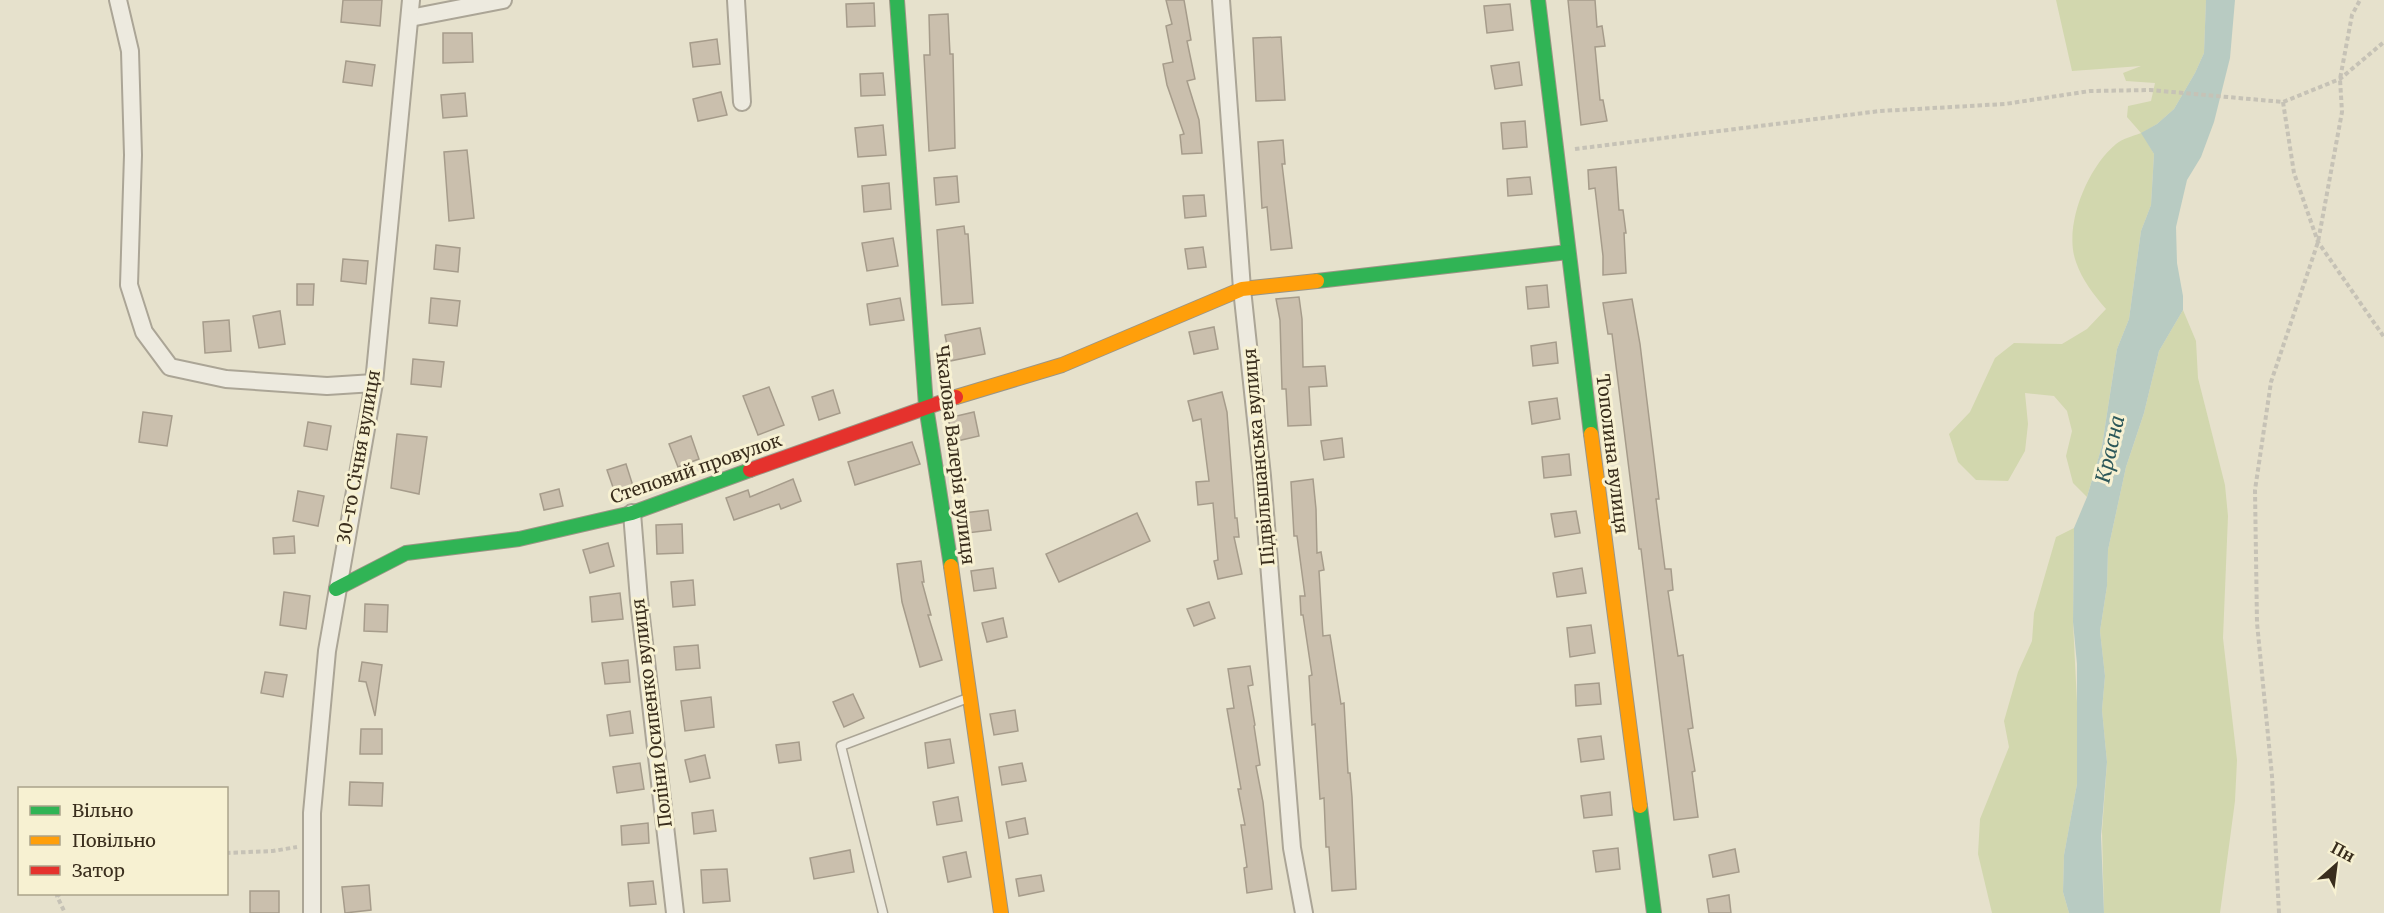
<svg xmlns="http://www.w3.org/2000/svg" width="2384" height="913" viewBox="0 0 2384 913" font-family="Merriweather,serif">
<rect width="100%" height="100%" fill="#e6e1cc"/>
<!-- green -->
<g fill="#d2d7ae">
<path d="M2056 0H2206L2204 53 2195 73 2174 109 2157 124 2142 133 2154 154 2151 205 2141 231 2129 319 2117 349 2102 446 2087 497 2073 483 2066 456 2072 431 2067 411 2054 396 2025 393 2028 424 2025 451 2008 481 1976 480 1958 462 1949 434 1970 412 1995 358 2014 343 2062 344 2087 329 2106 309C2094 295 2082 280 2076 262 2063 227 2087 168 2116 144 2122 139 2133 136 2141 133L2127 117 2128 106 2151 101 2155 83 2126 81 2123 73 2141 66 2072 71Z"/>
<polygon points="2183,310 2196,341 2198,378 2225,485 2228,516 2223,638 2237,760 2235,801 2220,913 2104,913 2102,831 2107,762 2102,710 2105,676 2100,631 2107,586 2108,550 2126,467 2144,413 2159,351"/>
<polygon points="2074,528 2073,622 2077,703 2077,784 2064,855 2063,892 2069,913 1992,913 1978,854 1980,819 2009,747 2004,721 2018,672 2032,641 2034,613 2056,537"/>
</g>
<!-- water -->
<polygon fill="#b8cbc2" points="2206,0 2235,0 2230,58 2214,122 2201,157 2187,180 2176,227 2177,263 2183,296 2183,310 2159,351 2144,413 2126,467 2108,550 2107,586 2100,631 2105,676 2102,710 2107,762 2101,836 2104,913 2069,913 2063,892 2064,855 2077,784 2077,664 2073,622 2074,528 2087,497 2102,446 2117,349 2129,319 2141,231 2151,205 2154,154 2141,133 2157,124 2174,109 2195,73 2204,53"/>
<!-- building -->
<g fill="#cabfad" stroke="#a69c8b" stroke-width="1.5">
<polygon points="343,0 382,0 380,26 341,22"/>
<polygon points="1166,0 1184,0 1191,40 1187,41 1195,79 1187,81 1199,120 1202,153 1182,154 1180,135 1184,134 1167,85 1163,64 1173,62 1166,26 1172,24"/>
<polygon points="1568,0 1595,0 1597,27 1602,26 1605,46 1595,47 1600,100 1603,100 1607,121 1581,125"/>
<polygon points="874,3 875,26 847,27 846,4"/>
<polygon points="1510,4 1513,30 1487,33 1484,6"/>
<polygon points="948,14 950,54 953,54 955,148 929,151 924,55 930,55 929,15"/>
<polygon points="443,33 472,33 473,62 443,63"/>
<polygon points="1281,37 1285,100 1256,101 1253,38"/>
<polygon points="717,39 720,64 693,67 690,43"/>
<polygon points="346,61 375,65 372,86 343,82"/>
<polygon points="1519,62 1522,85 1495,89 1491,66"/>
<polygon points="883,73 885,95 861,96 860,74"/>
<polygon points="721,92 727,115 698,121 693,99"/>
<polygon points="465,93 467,116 443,118 441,95"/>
<polygon points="1525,121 1527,147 1503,149 1501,123"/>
<polygon points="883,125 886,155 858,157 855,128"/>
<polygon points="1283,140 1285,164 1282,164 1292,248 1271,250 1267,207 1262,208 1258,142"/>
<polygon points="467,150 474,218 449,221 444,152"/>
<polygon points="1616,167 1619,210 1623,210 1626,233 1624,233 1626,273 1603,275 1603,256 1595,188 1589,189 1588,170"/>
<polygon points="957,176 959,202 936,205 934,178"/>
<polygon points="1530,177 1532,194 1508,196 1507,179"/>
<polygon points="889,183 891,209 864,212 862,186"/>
<polygon points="1204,195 1206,216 1185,218 1183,196"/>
<polygon points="964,226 965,234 968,234 973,303 942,305 937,230"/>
<polygon points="893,238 898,266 867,271 862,243"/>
<polygon points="436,245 460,248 458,272 434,269"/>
<polygon points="1203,247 1206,267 1188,269 1185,249"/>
<polygon points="343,259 368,261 366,284 341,281"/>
<polygon points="297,284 314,284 313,305 297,305"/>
<polygon points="1547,285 1549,307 1528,309 1526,287"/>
<polygon points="1299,297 1302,319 1303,367 1325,366 1327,386 1309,387 1311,425 1288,426 1286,389 1282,389 1280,320 1276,299"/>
<polygon points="431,298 460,301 457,326 429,323"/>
<polygon points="900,298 904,320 870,325 867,304"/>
<polygon points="1632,299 1640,344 1659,499 1656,499 1665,569 1671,569 1673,590 1668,591 1678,656 1683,655 1693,728 1688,729 1695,771 1692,772 1698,817 1674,820 1641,549 1639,549 1612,334 1608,334 1603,303"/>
<polygon points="280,311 285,344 259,348 253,316"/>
<polygon points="229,320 231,351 205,353 203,322"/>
<polygon points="1214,327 1218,349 1194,354 1189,332"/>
<polygon points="980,328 985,354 950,361 945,335"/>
<polygon points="1556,342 1558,363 1533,366 1531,346"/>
<polygon points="413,359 444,362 441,387 411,384"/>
<polygon points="769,387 784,425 758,435 743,396"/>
<polygon points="833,390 840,413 819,420 812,397"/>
<polygon points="1222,392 1227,412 1235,518 1237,518 1239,537 1234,537 1242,574 1218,579 1214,561 1218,560 1213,503 1198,505 1196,482 1209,481 1201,419 1193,421 1188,401"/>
<polygon points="1557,398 1560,419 1532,424 1529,402"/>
<polygon points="143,412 172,416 167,446 139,442"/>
<polygon points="974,412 979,436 953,442 948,418"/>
<polygon points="308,422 331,426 327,450 304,446"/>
<polygon points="397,434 427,437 419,494 391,488"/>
<polygon points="691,436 699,459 678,467 669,444"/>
<polygon points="1342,438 1344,457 1324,460 1321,441"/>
<polygon points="912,442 920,464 855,485 848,462"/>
<polygon points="1569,454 1571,475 1544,478 1542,457"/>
<polygon points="626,464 633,486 615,493 607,470"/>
<polygon points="793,479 801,501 781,509 779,504 734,520 726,498 748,490 750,497"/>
<polygon points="1313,479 1316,509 1317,553 1321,552 1324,570 1319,571 1323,636 1330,635 1341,704 1344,703 1348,773 1350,773 1352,797 1356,889 1332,891 1329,847 1326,847 1324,798 1320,799 1315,724 1312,725 1309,676 1312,675 1303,615 1301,615 1300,596 1305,596 1297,536 1294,536 1291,482"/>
<polygon points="559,489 563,506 544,510 540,494"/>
<polygon points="298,491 324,496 318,526 293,521"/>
<polygon points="988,510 991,530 967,533 964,513"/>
<polygon points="1576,511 1580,533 1555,537 1551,514"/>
<polygon points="1137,513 1150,541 1059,582 1046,554"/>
<polygon points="682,524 683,553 657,554 656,525"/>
<polygon points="294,536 295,553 274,554 273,538"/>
<polygon points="608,543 614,566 590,573 583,550"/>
<polygon points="921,561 924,582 922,582 931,615 928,615 942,660 920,667 902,602 897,564"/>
<polygon points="993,568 996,588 974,591 971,571"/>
<polygon points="1582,568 1586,593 1557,597 1553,573"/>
<polygon points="693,580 695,605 673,607 671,582"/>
<polygon points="284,592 310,596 306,629 280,625"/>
<polygon points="620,593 623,619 592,622 590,597"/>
<polygon points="1209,602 1215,618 1194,626 1187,609"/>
<polygon points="365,604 388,605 387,632 364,631"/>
<polygon points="1003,618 1007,637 987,642 982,623"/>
<polygon points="1591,625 1595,653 1570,657 1567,628"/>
<polygon points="698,645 700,668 676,670 674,647"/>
<polygon points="628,660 630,682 605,684 602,663"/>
<polygon points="362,662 382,665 375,716 366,682 359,681"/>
<polygon points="1250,666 1253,685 1248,686 1255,725 1254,726 1260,765 1256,766 1263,802 1272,889 1247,893 1244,868 1247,867 1241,825 1245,825 1238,789 1241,789 1227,709 1234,708 1228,669"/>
<polygon points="265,672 287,675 283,697 261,693"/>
<polygon points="1599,683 1601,704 1576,706 1575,685"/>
<polygon points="853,694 864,718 844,727 833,702"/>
<polygon points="711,697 714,727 685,731 681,701"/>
<polygon points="1015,710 1018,731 994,735 990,714"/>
<polygon points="630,711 633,733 610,736 607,715"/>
<polygon points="361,729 382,729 382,754 360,754"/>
<polygon points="1601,736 1604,759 1581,762 1578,739"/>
<polygon points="950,739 954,763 928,768 925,743"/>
<polygon points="799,742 801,760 779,763 776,745"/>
<polygon points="705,755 710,778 690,782 685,760"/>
<polygon points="640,763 644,789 617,793 613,767"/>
<polygon points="1022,763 1026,781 1002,785 999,767"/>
<polygon points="350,782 383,783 382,806 349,805"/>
<polygon points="1610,792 1612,815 1584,818 1581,796"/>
<polygon points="958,797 962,821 937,825 933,802"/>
<polygon points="713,810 716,831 694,834 692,813"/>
<polygon points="1025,818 1028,834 1009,838 1006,822"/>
<polygon points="648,823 649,843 622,845 621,826"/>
<polygon points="1618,848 1620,869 1596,872 1593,851"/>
<polygon points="1735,849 1739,872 1713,877 1709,855"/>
<polygon points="850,850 854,872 814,879 810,858"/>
<polygon points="966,852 971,877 948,882 943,857"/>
<polygon points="727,869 730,901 703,903 701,870"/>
<polygon points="1041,875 1044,891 1019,896 1016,879"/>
<polygon points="653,881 656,904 630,906 628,883"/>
<polygon points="369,885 371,910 345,913 342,887"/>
<rect x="250" y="891" width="29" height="22"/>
<polygon points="1729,895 1731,913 1709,913 1707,899"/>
</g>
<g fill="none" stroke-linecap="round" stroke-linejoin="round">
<defs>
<polyline id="lane" points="883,913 841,746 968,698"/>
<g id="street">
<polyline points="118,0 130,51 133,155 129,285 144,332 170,367 226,379 327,386 374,383"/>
<polyline points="736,0 742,102"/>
<polyline points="1221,0 1242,289 1262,476 1292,848 1304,913"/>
<polyline points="410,18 503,0"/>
<polyline points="632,513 639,600 675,913"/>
<polyline points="312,913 312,813 327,651 374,383 411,0"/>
</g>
<g id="fast">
<polyline points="897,0 926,406 951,566"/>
<polyline points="1538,0 1591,434"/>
<polyline points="1317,281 1568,252"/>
<polyline points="336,589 406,553 519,539 632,513 750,470"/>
<polyline points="1640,806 1654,913"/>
</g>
<g id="slow">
<polyline points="956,397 1062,365 1242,289 1317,281"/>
<polyline points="1591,434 1640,806"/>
<polyline points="951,566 1001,913"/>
</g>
<polyline id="jam" points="750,470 956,397"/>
</defs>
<!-- lane casing -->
<use href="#lane" stroke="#aba596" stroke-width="11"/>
<!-- street casing -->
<use href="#street" stroke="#aba596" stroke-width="20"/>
<!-- fast casing -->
<use href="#fast" stroke="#9b9585" stroke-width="16"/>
<!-- slow casing -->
<use href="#slow" stroke="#9b9585" stroke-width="16"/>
<!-- jam casing -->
<use href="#jam" stroke="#9b9585" stroke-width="16"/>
<!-- path -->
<g stroke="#c6c2b6" stroke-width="4" stroke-dasharray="4.5 3" stroke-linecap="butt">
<polyline points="2283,102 2294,173 2318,242 2384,337"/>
<polyline points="1575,149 1880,111 2005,104 2090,91 2150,90 2283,102 2340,79 2384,42"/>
<polyline points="226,853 273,851 297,847"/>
<polyline points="60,894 57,896 65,913"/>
<polyline points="2279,913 2272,776 2257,623 2255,490 2271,382 2318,242 2342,112 2340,79 2352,15 2360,0"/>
</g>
<!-- lane -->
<use href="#lane" stroke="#edeadf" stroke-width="8"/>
<!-- street -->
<use href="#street" stroke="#edeadf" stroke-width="16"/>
<!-- fast -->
<use href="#fast" stroke="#30b455" stroke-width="14"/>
<!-- slow -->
<use href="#slow" stroke="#ff9f0a" stroke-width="14"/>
<!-- jam -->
<use href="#jam" stroke="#e5322d" stroke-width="14"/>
</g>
<g text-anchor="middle" stroke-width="6" stroke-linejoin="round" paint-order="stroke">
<!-- street labels -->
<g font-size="18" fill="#3a2e1d" stroke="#f7f1d2">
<text transform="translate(1612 454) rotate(83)" y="6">Тополина вулиця</text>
<text transform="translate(955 455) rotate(83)" y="6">Чкалова Валерія вулиця</text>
<text transform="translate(359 457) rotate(-80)" y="6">30-го Січня вулиця</text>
<text transform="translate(1259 457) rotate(-95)" y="6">Підвільшанська вулиця</text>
<text transform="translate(696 469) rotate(-19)" y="6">Степовий провулок</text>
<text transform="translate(652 713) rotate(-97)" y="6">Поліни Осипенко вулиця</text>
</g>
<!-- water labels -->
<g font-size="20" font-style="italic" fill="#2c585a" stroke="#f7f1d2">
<text transform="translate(2110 449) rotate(-77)" y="7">Красна</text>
</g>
</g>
<!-- legend -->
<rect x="18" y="787" width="210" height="108" fill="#f7f1d2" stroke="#aba38a" stroke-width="1.5"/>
<rect x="30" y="806" width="30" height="9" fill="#30b455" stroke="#aba38a" stroke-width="1.5"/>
<text x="72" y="817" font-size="18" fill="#3a2e1d">Вільно</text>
<rect x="30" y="836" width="30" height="9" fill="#ff9f0a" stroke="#aba38a" stroke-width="1.5"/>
<text x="72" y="847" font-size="18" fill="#3a2e1d">Повільно</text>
<rect x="30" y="866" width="30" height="9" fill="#e5322d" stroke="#aba38a" stroke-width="1.5"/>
<text x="72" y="877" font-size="18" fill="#3a2e1d">Затор</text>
<!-- north arrow -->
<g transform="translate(2336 865) rotate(28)" stroke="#f7f1d2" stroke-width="4.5" paint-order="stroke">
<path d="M0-4.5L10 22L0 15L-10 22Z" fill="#3a2e1d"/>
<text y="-9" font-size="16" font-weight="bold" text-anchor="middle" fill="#3a2e1d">Пн</text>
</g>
</svg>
